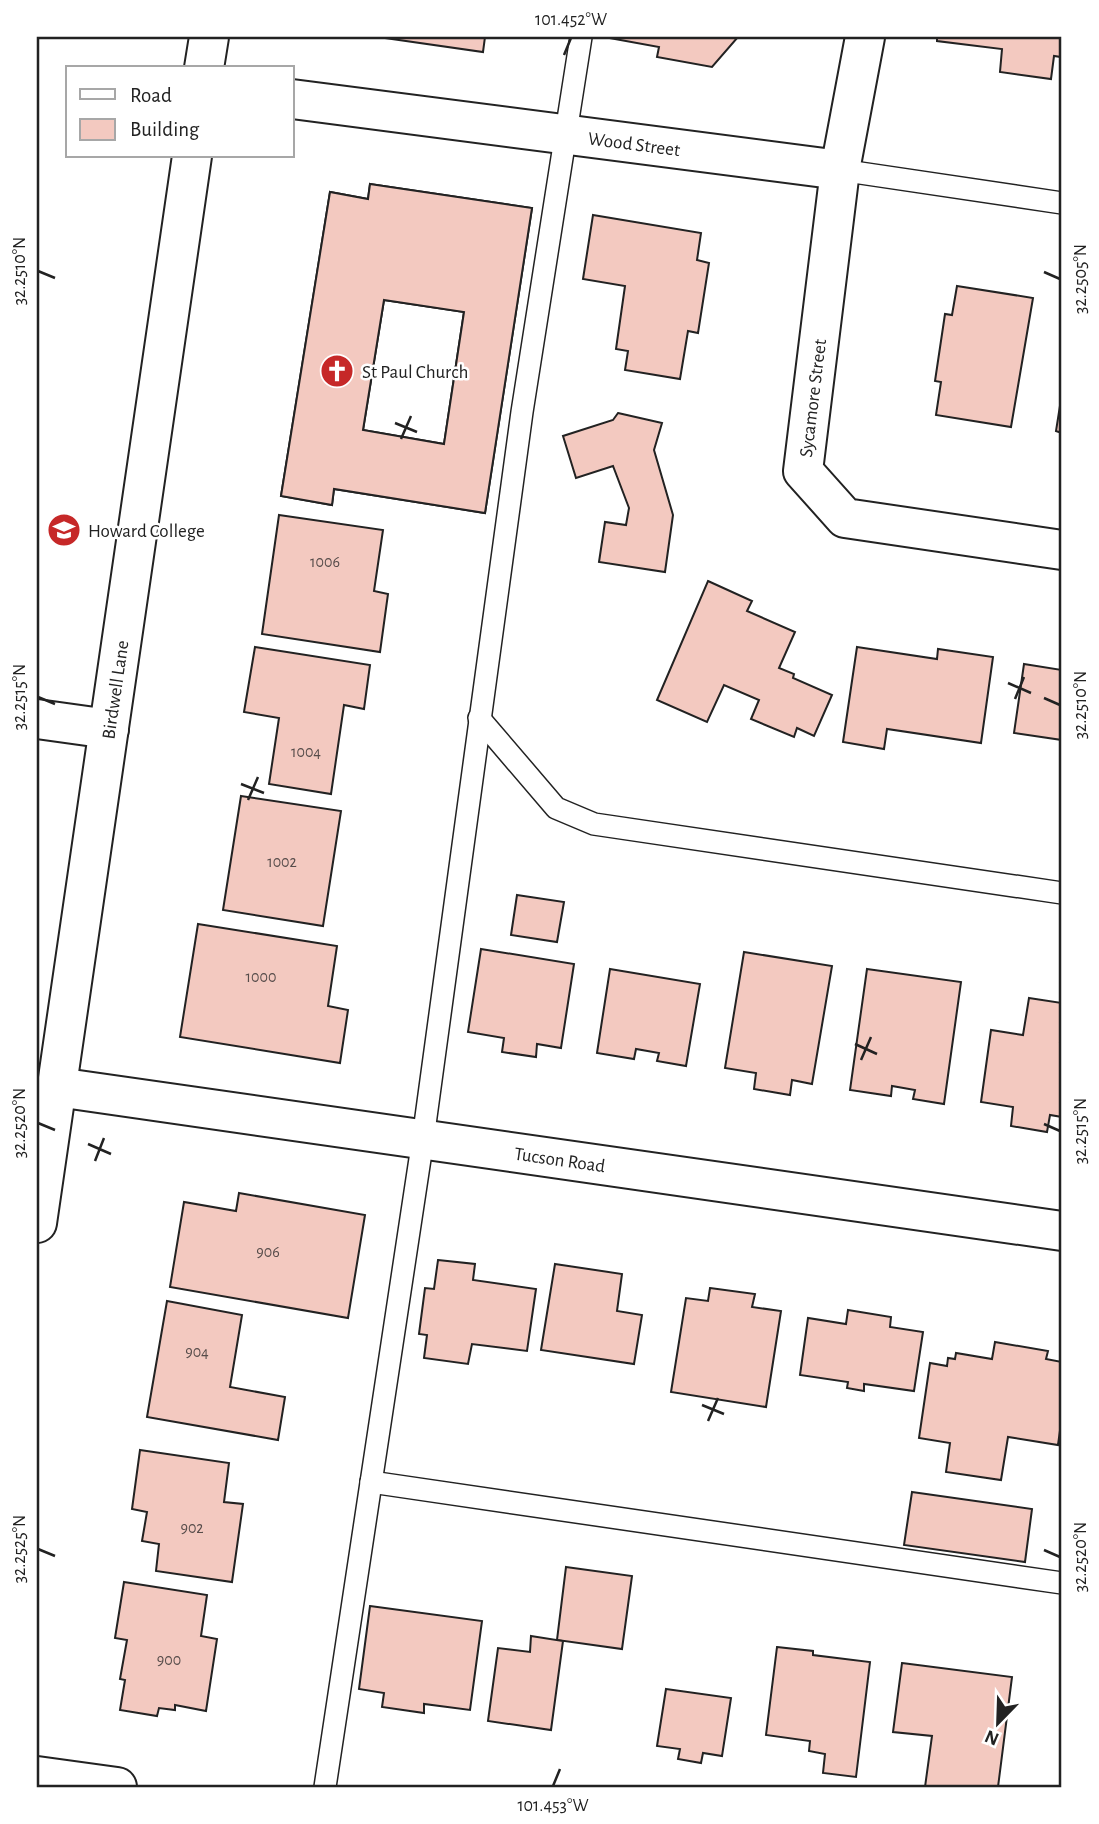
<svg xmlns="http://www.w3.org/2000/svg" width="1099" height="1824" viewBox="0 0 1099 1824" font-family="'Alegreya Sans',sans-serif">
<rect width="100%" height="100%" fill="#fff"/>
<!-- building -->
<g fill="#f3c9c0" stroke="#222" stroke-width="2" fill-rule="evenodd">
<polygon points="378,37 485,37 483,52"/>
<polygon points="604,37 738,37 712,67 657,57 659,47"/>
<polygon points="937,37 1062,37 1061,57 1054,56 1051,79 1000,72 1002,49 937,41"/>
<path d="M370 184 532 208 485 513 334 489 332 505 281 496 330 192 368 199ZM384 300 464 312 444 444 363 430Z"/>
<path d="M370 184 532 208 485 513 334 489 332 505 281 496 330 192 368 199ZM384 300 464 312 444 444 363 430Z"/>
<polygon points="593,215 701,233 697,260 709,263 698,333 688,331 680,379 625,370 628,351 616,349 625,286 583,279"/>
<polygon points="957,286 1033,298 1011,427 936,415 941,382 935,381 945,314 952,315"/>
<polygon points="1062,393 1062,433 1056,431"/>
<polygon points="618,413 662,423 654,450 673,515 665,572 599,562 605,522 626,525 629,508 613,466 576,478 563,436 613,420"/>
<polygon points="279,515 383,530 374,591 388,594 380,652 262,634"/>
<polygon points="708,581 752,601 747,611 795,632 779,668 794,674 793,678 832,695 814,736 797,728 794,737 751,719 759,700 724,685 707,722 657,700"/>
<polygon points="255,647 370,665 364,709 344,705 331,794 269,784 279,718 244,712"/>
<polygon points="857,647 937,659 938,649 993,657 981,743 887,729 884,749 843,742"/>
<polygon points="1024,664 1062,670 1062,740 1014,733"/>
<polygon points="241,796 341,811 323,926 223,910"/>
<polygon points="517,895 564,902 557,942 511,935"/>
<polygon points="198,924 337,946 328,1006 348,1010 340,1063 180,1037"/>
<polygon points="481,949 574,964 561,1048 537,1044 536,1057 502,1052 504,1038 468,1032"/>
<polygon points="744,952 832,966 812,1084 792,1080 790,1095 754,1089 756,1073 725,1068"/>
<polygon points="610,969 700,984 686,1066 657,1061 659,1053 636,1049 634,1059 597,1053"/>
<polygon points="867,969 961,982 944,1104 913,1099 915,1090 892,1086 891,1096 850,1090"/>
<polygon points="1029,998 1062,1003 1060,1042 1062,1042 1062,1117 1050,1115 1047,1132 1011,1126 1013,1107 981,1102 991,1030 1023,1035"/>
<polygon points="239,1193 365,1215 348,1318 170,1287 184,1202 236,1211"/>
<polygon points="438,1260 475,1264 473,1280 536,1289 527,1351 472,1344 468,1364 424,1358 427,1335 419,1334 425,1288 434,1289"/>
<polygon points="555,1264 622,1274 617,1311 642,1315 634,1364 541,1350"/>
<polygon points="710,1288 755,1294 752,1307 781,1311 766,1407 671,1392 686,1298 708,1301"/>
<polygon points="167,1301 242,1315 230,1387 285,1397 278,1440 147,1417"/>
<polygon points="848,1310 891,1317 890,1327 923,1332 914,1391 864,1384 864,1391 847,1388 848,1382 800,1375 808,1318 846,1324"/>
<polygon points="995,1342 1048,1351 1046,1359 1062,1362 1062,1416 1058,1445 1008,1437 1001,1480 946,1472 950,1443 919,1438 930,1363 947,1366 948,1358 955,1359 956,1353 992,1359"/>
<polygon points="140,1450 229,1463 224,1502 243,1504 232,1582 156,1571 159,1544 142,1541 147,1512 132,1509"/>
<polygon points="912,1492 1032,1509 1025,1562 904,1545"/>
<polygon points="566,1567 632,1576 622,1649 557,1640"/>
<polygon points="124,1582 207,1595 201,1636 217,1639 206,1711 175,1705 175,1710 159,1708 157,1716 120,1710 125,1680 120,1679 127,1640 115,1638"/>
<polygon points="370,1606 482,1621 470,1710 424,1704 424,1713 382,1707 384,1693 359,1689"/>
<polygon points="531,1636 563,1641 551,1730 488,1721 498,1648 530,1652"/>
<polygon points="777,1647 813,1651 813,1655 870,1662 856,1777 823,1773 825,1754 809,1751 810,1741 766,1735"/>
<polygon points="902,1663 1012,1677 998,1787 925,1787 932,1736 893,1732"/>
<polygon points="666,1689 731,1698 722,1756 703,1753 701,1763 678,1759 680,1749 657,1746"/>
</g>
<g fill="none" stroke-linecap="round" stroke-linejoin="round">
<defs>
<g id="service">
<polyline points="840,170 1062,203"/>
<polyline points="479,718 556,808 594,824 1062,893"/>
<polyline points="371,1482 1062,1583"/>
<polyline points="325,1787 423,1139 522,412 581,37"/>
</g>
<g id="minor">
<polyline points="865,37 840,170 803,471 845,518 1062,550"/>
<path id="s1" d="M292 99 840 170"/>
<polyline points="37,719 109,729"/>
<path id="s2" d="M57 1087 1062 1231"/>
<polyline points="37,1776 117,1787"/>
</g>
<g id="secondary">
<polyline points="204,68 209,37"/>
<path id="s3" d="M37 1223 192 156"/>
</g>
</defs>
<!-- service casing -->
<use href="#service" stroke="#222" stroke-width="24"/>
<!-- minor casing -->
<use href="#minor" stroke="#222" stroke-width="42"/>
<!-- secondary casing -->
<use href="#secondary" stroke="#222" stroke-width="42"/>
<!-- service -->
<use href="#service" stroke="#fff" stroke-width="21"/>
<!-- minor -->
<use href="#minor" stroke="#fff" stroke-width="38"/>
<!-- secondary -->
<use href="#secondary" stroke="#fff" stroke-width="38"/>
</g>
<!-- ticks -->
<path fill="none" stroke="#222" stroke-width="2.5" d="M564 55 571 38M38 271 55 278M1044 272 1060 279M395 423 417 432M401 439 411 416M1008 683 1031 693M38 697 55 704M1044 698 1060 705M1015 699 1024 677M241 784 264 793M248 800 258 777M855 1044 877 1054M861 1060 871 1037M38 1123 55 1130M1044 1124 1060 1131M88 1144 111 1154M95 1161 104 1138M702 1405 724 1414M708 1421 718 1398M38 1549 55 1556M1044 1550 1060 1557M553 1786 560 1769"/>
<!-- icons -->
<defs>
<symbol id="church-disc" viewBox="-11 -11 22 22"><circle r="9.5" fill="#c62828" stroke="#fff"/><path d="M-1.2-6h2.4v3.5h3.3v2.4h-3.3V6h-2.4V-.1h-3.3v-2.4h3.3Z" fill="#fff"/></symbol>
<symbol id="university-disc" viewBox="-11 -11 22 22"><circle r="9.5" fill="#c62828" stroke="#fff"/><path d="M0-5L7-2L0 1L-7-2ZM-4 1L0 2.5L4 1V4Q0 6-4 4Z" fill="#fff"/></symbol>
</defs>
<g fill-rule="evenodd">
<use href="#church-disc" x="318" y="352" width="38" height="38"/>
<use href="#university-disc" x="45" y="511" width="38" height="38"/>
</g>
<g text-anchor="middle" stroke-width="5" stroke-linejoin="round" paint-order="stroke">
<!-- number labels -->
<g font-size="16" fill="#564c4a">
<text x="325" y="567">1006</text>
<text x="306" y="757">1004</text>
<text x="282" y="867">1002</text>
<text x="261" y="982">1000</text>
<text x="268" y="1257">906</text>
<text x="197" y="1357">904</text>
<text x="192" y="1533">902</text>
<text x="169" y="1665">900</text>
</g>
<!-- street labels -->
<g font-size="19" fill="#222" stroke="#fff">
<text dy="7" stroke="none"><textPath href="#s1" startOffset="345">Wood Street</textPath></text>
<text transform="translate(812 398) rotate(-83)" y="7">Sycamore Street</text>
<text dy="7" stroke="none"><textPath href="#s3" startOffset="539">Birdwell Lane</textPath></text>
<text dy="7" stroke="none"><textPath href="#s2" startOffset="508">Tucson Road</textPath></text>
</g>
<!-- poi labels -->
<g font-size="19" fill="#222" stroke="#fff" text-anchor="start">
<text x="362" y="378">St Paul Church</text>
<text x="88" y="537">Howard College</text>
</g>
</g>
<!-- border -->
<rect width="1099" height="1824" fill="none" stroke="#ffffff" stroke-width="77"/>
<!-- legend -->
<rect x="66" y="66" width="228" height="91" fill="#ffffff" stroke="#a7a7a7" stroke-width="2"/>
<rect x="80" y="89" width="35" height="10" fill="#ffffff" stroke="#a7a7a7" stroke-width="2"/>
<text x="130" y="102" font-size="21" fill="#222222">Road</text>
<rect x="80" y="119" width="35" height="21" fill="#f3c9c0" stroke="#a7a7a7" stroke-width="2"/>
<text x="130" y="136" font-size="21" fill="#222222">Building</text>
<!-- north arrow -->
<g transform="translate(998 1723) rotate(203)" stroke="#ffffff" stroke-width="5" paint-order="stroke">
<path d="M0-5L12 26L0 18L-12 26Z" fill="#222222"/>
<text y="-10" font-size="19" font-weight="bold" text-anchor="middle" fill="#222222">N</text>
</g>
<rect x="38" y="38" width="1022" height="1748" fill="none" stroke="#222" stroke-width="2.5"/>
<g font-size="18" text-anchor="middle" fill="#222">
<text x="571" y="25">101.452°W</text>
<text transform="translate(19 271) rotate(-90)" y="6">32.2510°N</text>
<text transform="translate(1080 279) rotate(-90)" y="6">32.2505°N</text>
<text transform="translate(19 697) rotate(-90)" y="6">32.2515°N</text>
<text transform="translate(1080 705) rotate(-90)" y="6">32.2510°N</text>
<text transform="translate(19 1123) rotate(-90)" y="6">32.2520°N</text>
<text transform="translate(1080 1131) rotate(-90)" y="6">32.2515°N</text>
<text transform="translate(19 1549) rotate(-90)" y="6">32.2525°N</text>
<text transform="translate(1080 1557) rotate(-90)" y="6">32.2520°N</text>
<text x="553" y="1811">101.453°W</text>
</g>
</svg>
